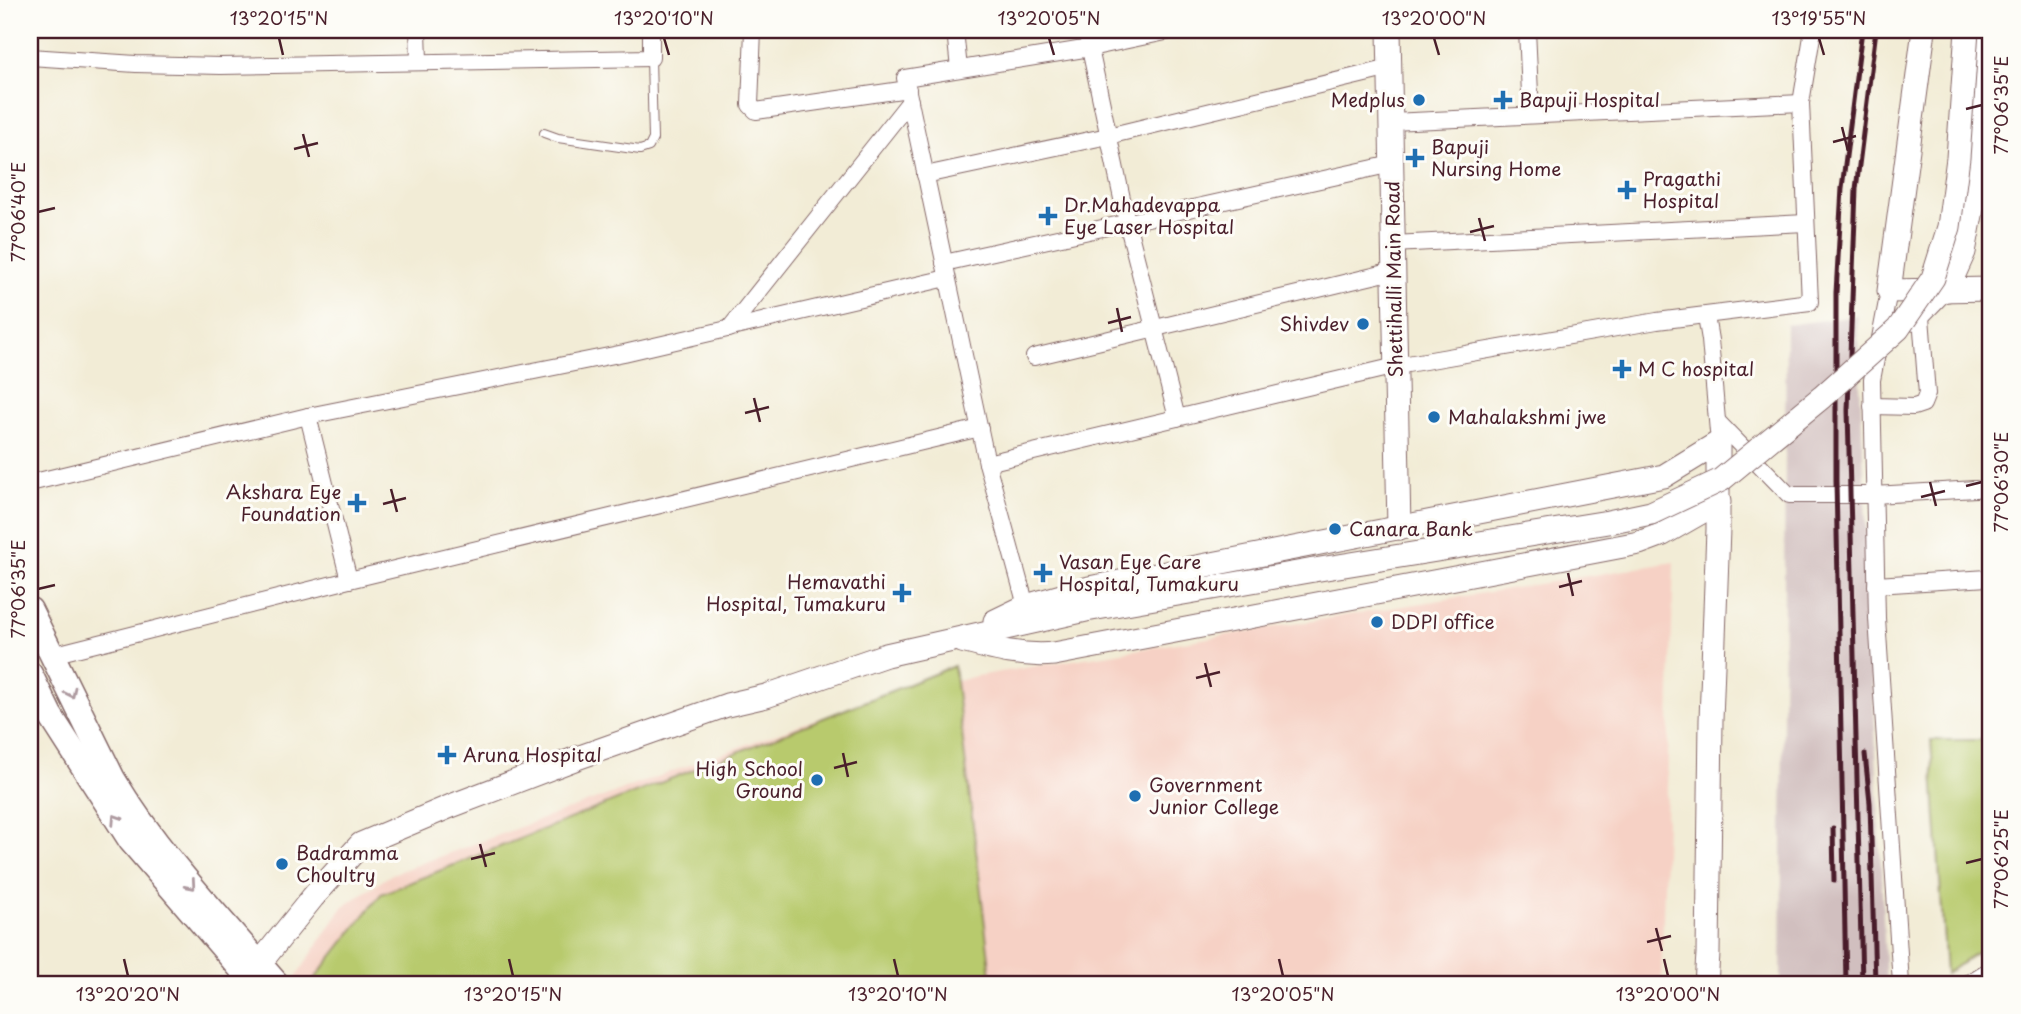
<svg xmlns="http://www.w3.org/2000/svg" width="2021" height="1014" viewBox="0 0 2021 1014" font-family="'Playpen Sans',sans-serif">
<rect width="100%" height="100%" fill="#fdfcf7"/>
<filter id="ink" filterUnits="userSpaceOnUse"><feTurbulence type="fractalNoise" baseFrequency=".0143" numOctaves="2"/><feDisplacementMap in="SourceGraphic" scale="14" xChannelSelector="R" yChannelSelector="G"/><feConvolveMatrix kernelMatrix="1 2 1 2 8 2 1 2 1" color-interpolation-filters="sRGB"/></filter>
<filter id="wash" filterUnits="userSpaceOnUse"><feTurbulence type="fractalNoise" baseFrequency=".00686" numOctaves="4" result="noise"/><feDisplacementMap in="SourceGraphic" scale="28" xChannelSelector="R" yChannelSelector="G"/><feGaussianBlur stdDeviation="1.57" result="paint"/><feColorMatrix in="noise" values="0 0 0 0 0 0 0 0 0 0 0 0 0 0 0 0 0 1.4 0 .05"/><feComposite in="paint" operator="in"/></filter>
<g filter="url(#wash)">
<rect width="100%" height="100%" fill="#f2ecd6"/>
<!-- built -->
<polygon fill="#f6d1c5" points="1674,562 1661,984 292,983 343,907 392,874 816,719 976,676"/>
<!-- industrial -->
<polygon fill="#d1bfbf" points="1857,316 1886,984 1781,984 1786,325"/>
<!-- green -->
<g fill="#b8ca6d" stroke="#81744c" stroke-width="2">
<polygon points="954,666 992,984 316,984 313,981 381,894"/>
<polygon points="1931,740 1991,740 1991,942 1946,974"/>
</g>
</g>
<g filter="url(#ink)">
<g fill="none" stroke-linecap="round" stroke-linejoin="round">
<defs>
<polyline id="lane" points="544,133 558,138 640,150 649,147 653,139 651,58"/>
<g id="street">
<polyline points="418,30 419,61"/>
<polyline points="753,30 750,105 756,111 908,89"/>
<polyline points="955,30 959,69"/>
<polyline points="1086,30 1127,222 1177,418"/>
<polyline points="1527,30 1531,115"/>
<polyline points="30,57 136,64 221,66 651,58 651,30"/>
<polyline points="1801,103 1813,30"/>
<polyline points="925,175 1108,136 1390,68"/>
<polyline points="1393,244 1806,223"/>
<polyline points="944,263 1392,164"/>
<polyline points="1889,291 1872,380 1877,618 1901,984"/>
<polyline points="1706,316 1710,340 1718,432"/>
<polyline points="1915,323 1947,290"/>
<polyline points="729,329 910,101"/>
<polyline points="1034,357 1394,271"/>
<polyline points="1872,406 1914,407 1923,404 1927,394 1921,317"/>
<polyline points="308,416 349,580"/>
<polyline points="1718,422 1789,495 1874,495 1976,489"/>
<polyline points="987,463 1396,366 1657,321 1810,302 1801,103 1391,122"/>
<polyline points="30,483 308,416 624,353 947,278"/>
<polyline points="1876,585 1988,578"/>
<polyline points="1028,613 987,463 905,78 1090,48 1175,30"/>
<polyline points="52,655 349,580 980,428"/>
<polyline points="1967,984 1991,969"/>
</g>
<g id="secondary">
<polyline points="1389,30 1399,528"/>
<polyline points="1924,30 1889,291 1991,289"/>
<polyline points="1947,290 1964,252 1975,194 1989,30"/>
<polyline points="995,621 1026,606 1089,588 1664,476 1718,443"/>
<path d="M962 641C993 649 1022 657 1054 654L1639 543 1663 534 1719 502"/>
<polyline points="248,978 313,897 361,844 451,806 577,758 727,705 766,696 886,655 1086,610 1314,570"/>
<polyline points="1706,984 1708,954 1711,720 1718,529 1718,443"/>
</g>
<g id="primary">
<path d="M30 610 113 779C158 854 220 918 277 984"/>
<polyline points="30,674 50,715 131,841 254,984"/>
</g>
</defs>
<!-- lane casing -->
<use href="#lane" stroke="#856767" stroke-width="10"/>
<!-- street casing -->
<use href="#street" stroke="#856767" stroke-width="18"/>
<!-- secondary casing -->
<use href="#secondary" stroke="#856767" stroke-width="25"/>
<!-- primary casing -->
<use href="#primary" stroke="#856767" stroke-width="27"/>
<!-- lane -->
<use href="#lane" stroke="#fff" stroke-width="8"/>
<!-- street -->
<use href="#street" stroke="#fff" stroke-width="16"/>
<!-- secondary -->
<use href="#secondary" stroke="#fff" stroke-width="23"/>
<!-- primary -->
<use href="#primary" stroke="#fff" stroke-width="24"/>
<!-- rail -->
<g stroke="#4a1f2b" stroke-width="5">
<polyline points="1865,754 1870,803 1875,984"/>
<polyline points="1833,828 1834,881"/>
<polyline points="1846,984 1836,481 1836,293 1842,188 1862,30"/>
<polyline points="1862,984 1848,410 1856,189 1876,30"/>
</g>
<defs>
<polyline id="secondary-bridge" points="1314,570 1608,522 1651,513 1721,480 1822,397 1898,329 1933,278 1949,227 1958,158 1967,30"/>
</defs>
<!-- secondary-bridge casing -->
<use href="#secondary-bridge" stroke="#856767" stroke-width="25" stroke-linecap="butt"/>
<!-- secondary-bridge -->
<use href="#secondary-bridge" stroke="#fff" stroke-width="23"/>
</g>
<!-- one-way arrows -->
<defs><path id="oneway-chevron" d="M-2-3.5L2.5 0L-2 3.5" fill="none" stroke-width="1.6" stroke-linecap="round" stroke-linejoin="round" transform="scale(1.75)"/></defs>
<g stroke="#ae9aa0">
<use href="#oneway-chevron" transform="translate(71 693) rotate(64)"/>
<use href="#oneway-chevron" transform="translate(116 819) rotate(-123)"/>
<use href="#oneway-chevron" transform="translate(191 885) rotate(49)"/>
</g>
</g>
<!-- ticks -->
<path fill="none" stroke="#4a1f2b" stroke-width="2.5" d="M279 38 283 55M664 38 669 55M1049 38 1054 55M1434 38 1439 55M1819 38 1824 55M1966 109 1982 105M1842 127 1848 151M303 134 309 157M1833 142 1856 136M294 149 318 143M38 212 55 208M1479 218 1485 241M1470 232 1494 226M1117 308 1122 332M1108 323 1131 317M754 398 760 422M745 413 769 407M1930 482 1936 506M1966 486 1982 482M391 489 397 512M1921 497 1945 491M383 504 406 498M1568 573 1573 596M1559 587 1582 581M38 589 55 585M1205 663 1211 687M1196 678 1220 672M843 753 848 777M834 768 857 762M480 844 486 867M471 859 495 853M1966 863 1982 859M1656 928 1662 951M1647 942 1671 936M124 959 128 976M509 959 513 976M894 959 898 976M1279 959 1283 976M1664 959 1668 976"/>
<!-- markers -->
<g fill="#1f6fb2" stroke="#fdfcf7" stroke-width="2.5">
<circle cx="1419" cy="100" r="7"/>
<path d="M1499.5 89.5h7v7h7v7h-7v7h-7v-7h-7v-7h7z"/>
<path d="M1411.5 147.5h7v7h7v7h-7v7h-7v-7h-7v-7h7z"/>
<path d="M1623.5 179.5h7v7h7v7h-7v7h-7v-7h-7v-7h7z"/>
<path d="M1044.5 205.5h7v7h7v7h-7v7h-7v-7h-7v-7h7z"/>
<circle cx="1363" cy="324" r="7"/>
<path d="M1618.5 358.5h7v7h7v7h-7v7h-7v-7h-7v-7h7z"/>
<circle cx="1434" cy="417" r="7"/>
<path d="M353.5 492.5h7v7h7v7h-7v7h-7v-7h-7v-7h7z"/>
<circle cx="1335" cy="529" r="7"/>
<path d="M1039.5 562.5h7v7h7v7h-7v7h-7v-7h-7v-7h7z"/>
<path d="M898.5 582.5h7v7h7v7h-7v7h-7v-7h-7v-7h7z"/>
<circle cx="1377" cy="622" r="7"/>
<path d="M443.5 744.5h7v7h7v7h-7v7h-7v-7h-7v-7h7z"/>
<circle cx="817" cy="780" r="7"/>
<circle cx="1135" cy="796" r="7"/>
<circle cx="282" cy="864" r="7"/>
</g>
<g text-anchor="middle" stroke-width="6" stroke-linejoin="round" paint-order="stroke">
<!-- poi labels -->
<g font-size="19" fill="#4a1f2b" stroke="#fdfcf7" text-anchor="start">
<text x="1405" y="107" text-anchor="end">Medplus</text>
<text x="1519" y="107">Bapuji Hospital</text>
<text x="1431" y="154">Bapuji<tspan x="1431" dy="22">Nursing Home</tspan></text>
<text x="1643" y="186">Pragathi<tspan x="1643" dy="22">Hospital</tspan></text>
<text x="1064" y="212">Dr.Mahadevappa<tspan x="1064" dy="22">Eye Laser Hospital</tspan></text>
<text x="1349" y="331" text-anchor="end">Shivdev</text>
<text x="1638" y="376">M C hospital</text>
<text x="1448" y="424">Mahalakshmi jwe</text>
<text x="341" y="499" text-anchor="end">Akshara Eye<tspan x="341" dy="22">Foundation</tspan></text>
<text x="1349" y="536">Canara Bank</text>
<text x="1059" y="569">Vasan Eye Care<tspan x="1059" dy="22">Hospital, Tumakuru</tspan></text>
<text x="886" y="589" text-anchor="end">Hemavathi<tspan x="886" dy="22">Hospital, Tumakuru</tspan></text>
<text x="1391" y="629">DDPI office</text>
<text x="463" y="762">Aruna Hospital</text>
<text x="803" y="776" text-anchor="end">High School<tspan x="803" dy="22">Ground</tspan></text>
<text x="1149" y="792">Government<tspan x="1149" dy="22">Junior College</tspan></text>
<text x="296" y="860">Badramma<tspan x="296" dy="22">Choultry</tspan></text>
</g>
<!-- street labels -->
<g font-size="19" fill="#4a1f2b" stroke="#fdfcf7">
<text transform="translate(1394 279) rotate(-91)" y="7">Shettihalli Main Road</text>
</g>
</g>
<!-- margin -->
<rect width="2021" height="1014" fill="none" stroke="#fdfcf7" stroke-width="77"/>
<rect x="38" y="38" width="1944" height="938" fill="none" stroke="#4a1f2b" stroke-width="2.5"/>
<g font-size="18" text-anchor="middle" fill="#4a1f2b">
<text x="279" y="25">13°20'15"N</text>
<text x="664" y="25">13°20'10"N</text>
<text x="1049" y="25">13°20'05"N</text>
<text x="1434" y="25">13°20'00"N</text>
<text x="1819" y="25">13°19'55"N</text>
<text transform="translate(2002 105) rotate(-90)" y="6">77°06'35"E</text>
<text transform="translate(19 212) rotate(-90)" y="6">77°06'40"E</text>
<text transform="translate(2002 482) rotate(-90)" y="6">77°06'30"E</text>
<text transform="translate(19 589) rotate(-90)" y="6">77°06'35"E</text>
<text transform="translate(2002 859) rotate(-90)" y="6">77°06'25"E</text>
<text x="128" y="1001">13°20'20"N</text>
<text x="513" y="1001">13°20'15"N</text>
<text x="898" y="1001">13°20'10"N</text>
<text x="1283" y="1001">13°20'05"N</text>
<text x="1668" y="1001">13°20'00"N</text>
</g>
</svg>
